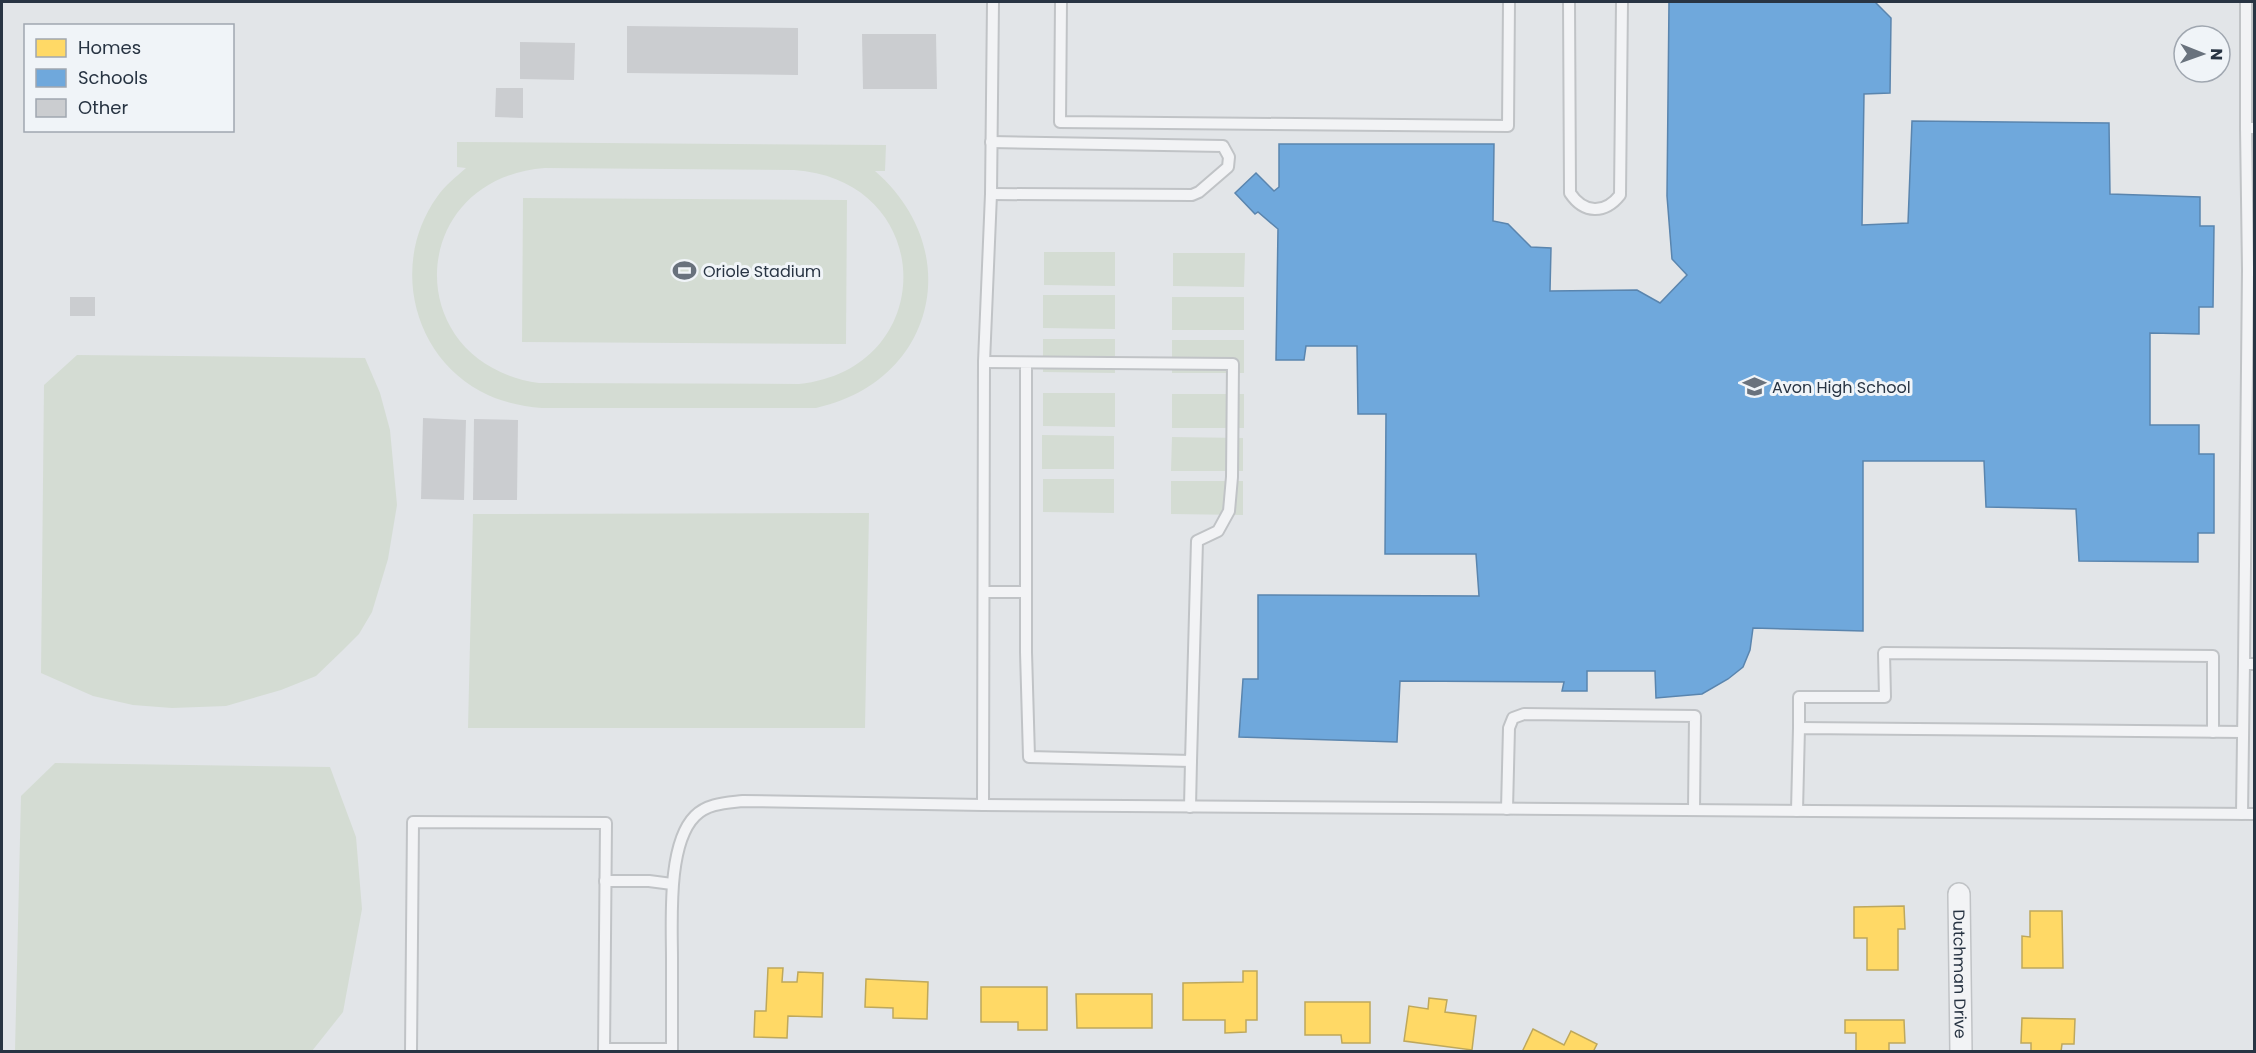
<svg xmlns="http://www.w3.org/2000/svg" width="2256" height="1053" viewBox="0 0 2256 1053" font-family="Poppins,sans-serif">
<rect width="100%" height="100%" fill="#e2e5e8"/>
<!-- garden -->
<g fill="#d4dcd3" fill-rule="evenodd">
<path d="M457 142 886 145 885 171H875C967 251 935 382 816 408H542C521 406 500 402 480 391 411 353 391 261 437 197 445 185 456 177 466 168L457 167ZM545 168 794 170C938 180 940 369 799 384L539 383C399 363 405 179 545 168Z"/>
<polygon points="523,198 847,200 846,344 522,342"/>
<polygon points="1044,252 1115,252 1115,286 1044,285"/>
<polygon points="1173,253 1245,253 1244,287 1173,286"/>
<polygon points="1043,295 1115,295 1115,329 1043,328"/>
<rect x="1172" y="297" width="72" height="33"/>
<polygon points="1043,339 1115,339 1115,373 1043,372"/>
<rect x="1172" y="340" width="72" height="33"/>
<polygon points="77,355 365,358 380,393 390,430 397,505 388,559 372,612 359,634 342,651 316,676 281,690 226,706 172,708 133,705 93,696 41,673 44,385"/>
<polygon points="1043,393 1115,393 1115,427 1043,426"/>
<rect x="1172" y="394" width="72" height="34"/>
<polygon points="1042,435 1114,436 1114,469 1042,469"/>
<polygon points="1172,437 1243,438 1243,471 1171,471"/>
<polygon points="1043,479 1114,479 1114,513 1043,512"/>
<polygon points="1171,481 1243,481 1243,515 1171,514"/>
<polygon points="869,513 865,728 468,728 473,514"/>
<polygon points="55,763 330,767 356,837 362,909 343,1012 312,1051 15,1051 21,796"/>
</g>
<!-- homes -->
<g fill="#ffd966" stroke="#bea85c" stroke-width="1.5">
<polygon points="1904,906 1905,929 1898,929 1898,970 1867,970 1867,938 1854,938 1854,907"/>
<polygon points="2030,911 2062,911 2063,968 2022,968 2022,936 2030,937"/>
<polygon points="768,968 783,968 782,982 797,982 798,972 823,973 822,1017 788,1016 787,1038 754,1037 755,1011 766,1011"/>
<polygon points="1243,971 1257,971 1257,1020 1246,1020 1246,1032 1225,1033 1225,1020 1183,1020 1183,983 1243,982"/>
<polygon points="866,979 928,982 927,1019 893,1018 893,1008 865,1007"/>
<polygon points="981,987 1047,987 1047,1030 1018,1030 1018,1022 981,1022"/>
<polygon points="1076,994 1152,994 1152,1028 1077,1028"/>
<polygon points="1429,998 1447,1000 1445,1012 1476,1016 1472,1050 1404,1041 1409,1006 1428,1009"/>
<polygon points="1305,1002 1370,1002 1370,1043 1342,1043 1341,1035 1305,1035"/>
<polygon points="2022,1018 2075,1019 2074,1044 2062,1044 2061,1052 2031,1052 2031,1043 2021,1043"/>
<polygon points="1845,1020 1904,1020 1905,1043 1889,1043 1889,1052 1856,1052 1856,1033 1845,1033"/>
<polygon points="1533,1029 1564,1045 1571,1031 1597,1044 1593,1052 1522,1052"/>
</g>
<!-- schools -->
<polygon fill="#6fa8dc" stroke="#5a85ae" stroke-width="1.5" points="1669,2 1875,2 1891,18 1890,93 1864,94 1862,225 1908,223 1912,121 2109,123 2110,194 2200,197 2200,226 2214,226 2213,307 2199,307 2199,334 2150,333 2150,425 2199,425 2199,454 2214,454 2214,533 2198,533 2198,562 2079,561 2076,509 1986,507 1984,461 1863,461 1863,631 1753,628 1750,650 1743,667 1728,679 1702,694 1656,698 1655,671 1587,671 1587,691 1562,691 1564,682 1400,681 1397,742 1239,737 1243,679 1258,679 1258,595 1479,596 1476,554 1385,554 1386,414 1358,414 1357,346 1306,346 1304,360 1276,360 1278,229 1258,212 1255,214 1235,193 1256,173 1274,191 1279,187 1279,144 1494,144 1493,221 1508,224 1531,247 1551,248 1550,291 1637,290 1660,303 1687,275 1672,259 1667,196"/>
<!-- building -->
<g fill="#cbcdd0">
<polygon points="627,26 798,28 798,75 627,73"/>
<polygon points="862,34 936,34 937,89 863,89"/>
<polygon points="520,42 575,43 574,80 520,79"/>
<polygon points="496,88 523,88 523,118 495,117"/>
<rect x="70" y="297" width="25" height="19"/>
<polygon points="423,418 466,420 464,500 421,499"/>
<polygon points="474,419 518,420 517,500 473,500"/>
</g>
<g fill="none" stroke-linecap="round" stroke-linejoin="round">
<defs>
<g id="service">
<polyline points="1061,2 1060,122 1508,126 1509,2"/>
<path d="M1569 2 1570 193C1584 214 1605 214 1620 195L1622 2"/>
<polyline points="2246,2 2246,128 2254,128"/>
<polyline points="2246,128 2248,270"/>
<polyline points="991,194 1192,195 1199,192 1228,167 1229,157 1223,146 991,142"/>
<polyline points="2254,271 2248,270 2244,664 2254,664"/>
<polyline points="984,362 1233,364 1232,477 1229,511 1218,531 1197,541 1191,761 1029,757 1026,652 1026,363"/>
<polyline points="985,592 1025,592"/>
<polyline points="1799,728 1799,697 1885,697 1884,653 2213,656 2213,732"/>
<polyline points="983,805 984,362 991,194 993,2"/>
<polyline points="1190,807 1191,761"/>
<polyline points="1507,809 1509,728 1513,718 1524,714 1695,716 1694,810"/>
<polyline points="1797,811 1799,728 2243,732"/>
<polyline points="2242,814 2244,664"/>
<polyline points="605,881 649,881 672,884"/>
<polyline points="604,1049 672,1049"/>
<polyline points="411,1052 413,822 606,823 604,1052"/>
<path d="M672 1052C672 1021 672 990 672 959 672 921 667 844 695 816 708 803 727 803 743 801L983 805 2254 814"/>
</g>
<g id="minor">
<path id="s1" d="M1959 894 1961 1052"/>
</g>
</defs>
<!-- service casing -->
<use href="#service" stroke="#c0c3c6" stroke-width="14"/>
<!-- minor casing -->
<use href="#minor" stroke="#c0c3c6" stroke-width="24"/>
<!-- service -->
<use href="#service" stroke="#f2f3f5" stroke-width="10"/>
<!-- minor -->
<use href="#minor" stroke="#f2f3f5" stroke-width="21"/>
</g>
<!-- icons -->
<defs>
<symbol id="stadium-bare" viewBox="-9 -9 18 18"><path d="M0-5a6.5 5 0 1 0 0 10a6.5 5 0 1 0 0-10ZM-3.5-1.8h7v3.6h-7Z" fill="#69727d" stroke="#f0f4f8" stroke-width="2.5" paint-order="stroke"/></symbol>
<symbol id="school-bare" viewBox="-9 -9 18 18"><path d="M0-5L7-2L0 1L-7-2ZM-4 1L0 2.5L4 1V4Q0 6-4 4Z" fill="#69727d" stroke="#f0f4f8" stroke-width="2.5" paint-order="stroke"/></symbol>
</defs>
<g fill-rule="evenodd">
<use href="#stadium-bare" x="668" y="254" width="33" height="33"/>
<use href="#school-bare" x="1738" y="370" width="33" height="33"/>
</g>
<g text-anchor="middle" stroke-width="6" stroke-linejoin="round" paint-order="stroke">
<!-- poi labels -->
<g font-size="16" fill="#283443" stroke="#f0f4f8" text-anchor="start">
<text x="703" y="277">Oriole Stadium</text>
<text x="1772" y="393">Avon High School</text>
</g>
<!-- street labels -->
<g font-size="16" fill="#283443" stroke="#f0f4f8">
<text dy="6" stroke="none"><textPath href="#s1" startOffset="80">Dutchman Drive</textPath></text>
</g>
</g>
<!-- border -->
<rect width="2256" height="1053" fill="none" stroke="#283443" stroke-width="6"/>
<!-- legend -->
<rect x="24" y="24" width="210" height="108" fill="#f0f4f8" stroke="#a0a7b0" stroke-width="1.5"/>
<rect x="36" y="39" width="30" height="18" fill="#ffd966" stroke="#a0a7b0" stroke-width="1.5"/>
<text x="78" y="54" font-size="18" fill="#283443">Homes</text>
<rect x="36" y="69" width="30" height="18" fill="#6fa8dc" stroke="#a0a7b0" stroke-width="1.5"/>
<text x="78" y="84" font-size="18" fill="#283443">Schools</text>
<rect x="36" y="99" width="30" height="18" fill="#cbcdd0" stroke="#a0a7b0" stroke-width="1.5"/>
<text x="78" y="114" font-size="18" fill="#283443">Other</text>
<!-- north arrow -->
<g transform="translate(2202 54) rotate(91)"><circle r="28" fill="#f0f4f8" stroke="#a0a7b0" stroke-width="1.5"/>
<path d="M0-4.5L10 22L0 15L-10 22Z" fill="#69727d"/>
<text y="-9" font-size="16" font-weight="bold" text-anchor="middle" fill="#283443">N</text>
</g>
</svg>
